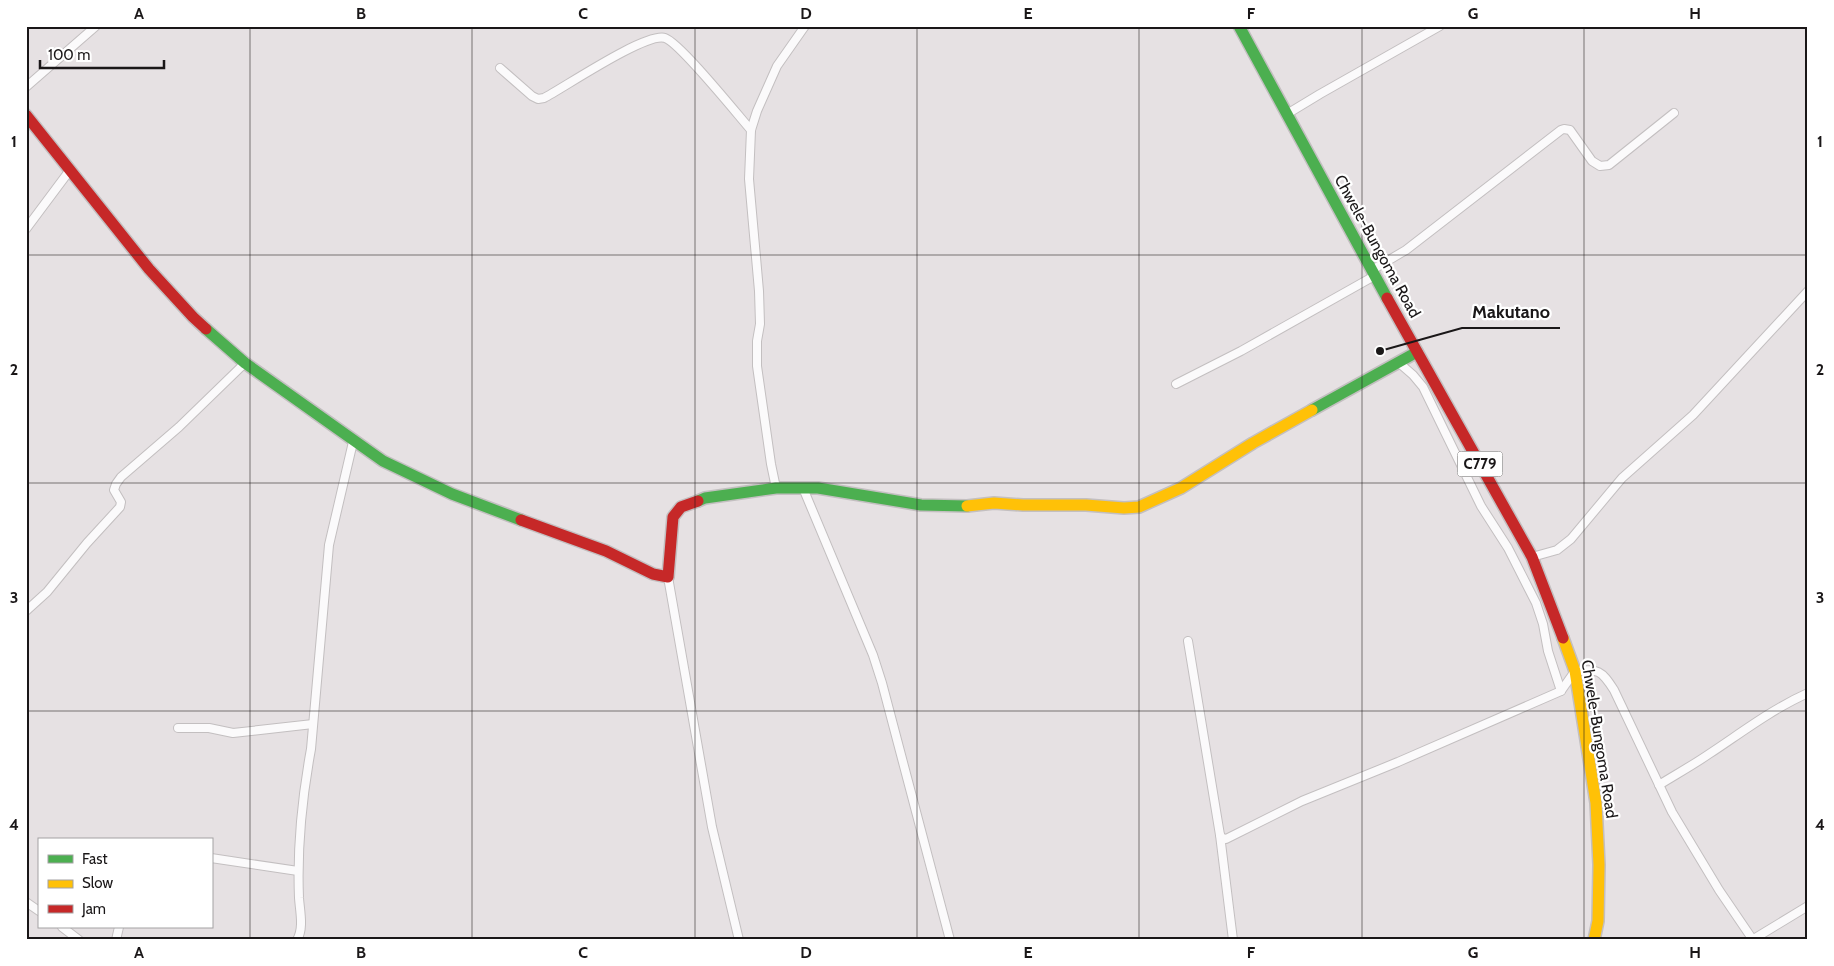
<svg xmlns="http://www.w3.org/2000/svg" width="1834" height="966" viewBox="0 0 1834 966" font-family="Cabin,sans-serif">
<rect width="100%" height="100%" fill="#e6e1e3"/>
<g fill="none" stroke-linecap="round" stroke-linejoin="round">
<defs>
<g id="street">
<path d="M500 68 532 96 538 99 544 98C565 87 646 32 665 38 680 43 737 114 751 130"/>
<polyline points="26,87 96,26"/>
<polyline points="1287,114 1320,94 1440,26"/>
<polyline points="26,229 70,170"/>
<polyline points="1372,270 1406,250 1561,130 1564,129 1570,130 1592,161 1600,166 1609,165 1674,113"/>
<polyline points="1398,362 1413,375 1423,387 1481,506 1508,548 1536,603 1543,624 1548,651 1561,691"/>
<polyline points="1176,384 1241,351 1376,275"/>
<polyline points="776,488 771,464 757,366 757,341 760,324 759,291 749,179 751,130 757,111 777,66 805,26"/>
<polyline points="803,488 873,655 882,683 950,940"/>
<polyline points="1532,557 1557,550 1571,539 1622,478 1693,415 1808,291"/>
<polyline points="668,577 712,827 739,940"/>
<polyline points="26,611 47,592 87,543 120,507 121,502 114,490 116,484 121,477 179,427 245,363"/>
<path d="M1188 641 1220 835 1222 838 1226 839 1302 801 1398 762 1561 691 1575 671C1599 669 1601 670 1614 690L1672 812 1719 890 1753 940"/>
<polyline points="178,728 209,728 233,733 313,724"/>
<path d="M1659 785C1675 775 1693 765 1709 754 1741 733 1772 709 1808 693"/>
<polyline points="1220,835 1233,940"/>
<polyline points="211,858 298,871"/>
<polyline points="26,902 39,911"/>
<polyline points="62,927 79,940"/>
<polyline points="116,940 119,927"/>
<path d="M297 940C304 928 300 912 299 898 297 849 302 798 311 749L329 545 353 442"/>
<polyline points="1752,940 1808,906"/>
</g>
<g id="fast">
<polyline points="1239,26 1387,298"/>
<polyline points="206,329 245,363 383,461 452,494 521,520"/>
<polyline points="1312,410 1417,352"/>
<polyline points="698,501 705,498 776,488 818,488 921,505 967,506"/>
</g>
<g id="slow">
<polyline points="967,506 994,503 1023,505 1086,505 1124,508 1139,507 1181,488 1253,443 1312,410"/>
<polyline points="1563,638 1575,671 1596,803 1599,865 1598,921 1594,940"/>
</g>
<g id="jam">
<polyline points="26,115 149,269 193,317 206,329"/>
<polyline points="1387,298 1532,557 1563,638"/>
<polyline points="521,520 606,551 653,574 668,577 673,517 681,507 698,501"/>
</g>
</defs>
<!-- street casing -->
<use href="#street" stroke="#c3bfc0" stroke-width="10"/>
<!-- fast casing -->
<use href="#fast" stroke="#c3bfc0" stroke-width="14"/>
<!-- slow casing -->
<use href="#slow" stroke="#c3bfc0" stroke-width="14"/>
<!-- jam casing -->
<use href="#jam" stroke="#c3bfc0" stroke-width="14"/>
<!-- street -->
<use href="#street" stroke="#fbfafb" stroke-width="8"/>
<!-- fast -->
<use href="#fast" stroke="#4caf50" stroke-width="11"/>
<!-- slow -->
<use href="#slow" stroke="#ffc107" stroke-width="11"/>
<!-- jam -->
<use href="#jam" stroke="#c62828" stroke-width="11"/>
</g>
<!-- grid -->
<path fill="none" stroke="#1a1718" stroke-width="1" stroke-opacity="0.55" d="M250 26V940M472 26V940M695 26V940M917 26V940M1139 26V940M1362 26V940M1584 26V940M26 255H1808M26 483H1808M26 711H1808"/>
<g text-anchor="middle" stroke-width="4.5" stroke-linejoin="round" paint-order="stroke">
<!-- shield labels -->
<rect fill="#fff" stroke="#5f5d5d" stroke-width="1" x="1457.5" y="451.5" width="45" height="25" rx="4"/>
<g font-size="15" font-weight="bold" fill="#1a1718">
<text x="1480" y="469">C779</text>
</g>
<!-- street labels -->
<g font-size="16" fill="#1a1718" stroke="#fff">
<text transform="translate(1378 246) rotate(61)" y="6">Chwele-Bungoma Road</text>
<text transform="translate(1600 739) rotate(81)" y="6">Chwele-Bungoma Road</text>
</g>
</g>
<!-- callouts -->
<path fill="none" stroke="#1a1718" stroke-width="2" d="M1380 351L1462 328H1560"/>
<circle fill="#1a1718" stroke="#fff" stroke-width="2" cx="1380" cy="351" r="5"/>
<g font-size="18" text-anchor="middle" font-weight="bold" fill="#1a1718" stroke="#fff" stroke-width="4.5" stroke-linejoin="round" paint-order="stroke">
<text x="1511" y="318">Makutano</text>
</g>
<!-- border -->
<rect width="1834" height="966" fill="none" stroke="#ffffff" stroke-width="55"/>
<!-- legend -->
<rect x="38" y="838" width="175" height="90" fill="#ffffff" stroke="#a3a2a3"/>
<rect x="48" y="855" width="25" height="8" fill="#4caf50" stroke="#a3a2a3"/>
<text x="82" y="864" font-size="15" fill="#1a1718">Fast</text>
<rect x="48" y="880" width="25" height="8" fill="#ffc107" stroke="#a3a2a3"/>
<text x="82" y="888" font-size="15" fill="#1a1718">Slow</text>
<rect x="48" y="905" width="25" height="8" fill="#c62828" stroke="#a3a2a3"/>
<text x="82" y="914" font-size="15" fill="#1a1718">Jam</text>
<!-- scale -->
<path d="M40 60v8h124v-8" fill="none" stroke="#1a1718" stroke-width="2.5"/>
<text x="48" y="60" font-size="15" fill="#1a1718" stroke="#ffffff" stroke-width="4" paint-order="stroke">100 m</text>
<rect x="28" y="28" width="1778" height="910" fill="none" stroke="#1a1718" stroke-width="2"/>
<g font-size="16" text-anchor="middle" font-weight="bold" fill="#1a1718">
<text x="139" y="19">A</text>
<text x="361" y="19">B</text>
<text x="583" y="19">C</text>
<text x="806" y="19">D</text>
<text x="1028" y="19">E</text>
<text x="1251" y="19">F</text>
<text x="1473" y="19">G</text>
<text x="1695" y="19">H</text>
<text x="14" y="147">1</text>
<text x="1820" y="147">1</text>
<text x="14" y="375">2</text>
<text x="1820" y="375">2</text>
<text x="14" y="603">3</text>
<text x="1820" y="603">3</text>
<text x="14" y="830">4</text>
<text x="1820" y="830">4</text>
<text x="139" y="958">A</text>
<text x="361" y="958">B</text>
<text x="583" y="958">C</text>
<text x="806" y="958">D</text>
<text x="1028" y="958">E</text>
<text x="1251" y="958">F</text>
<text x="1473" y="958">G</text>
<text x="1695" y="958">H</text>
</g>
</svg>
